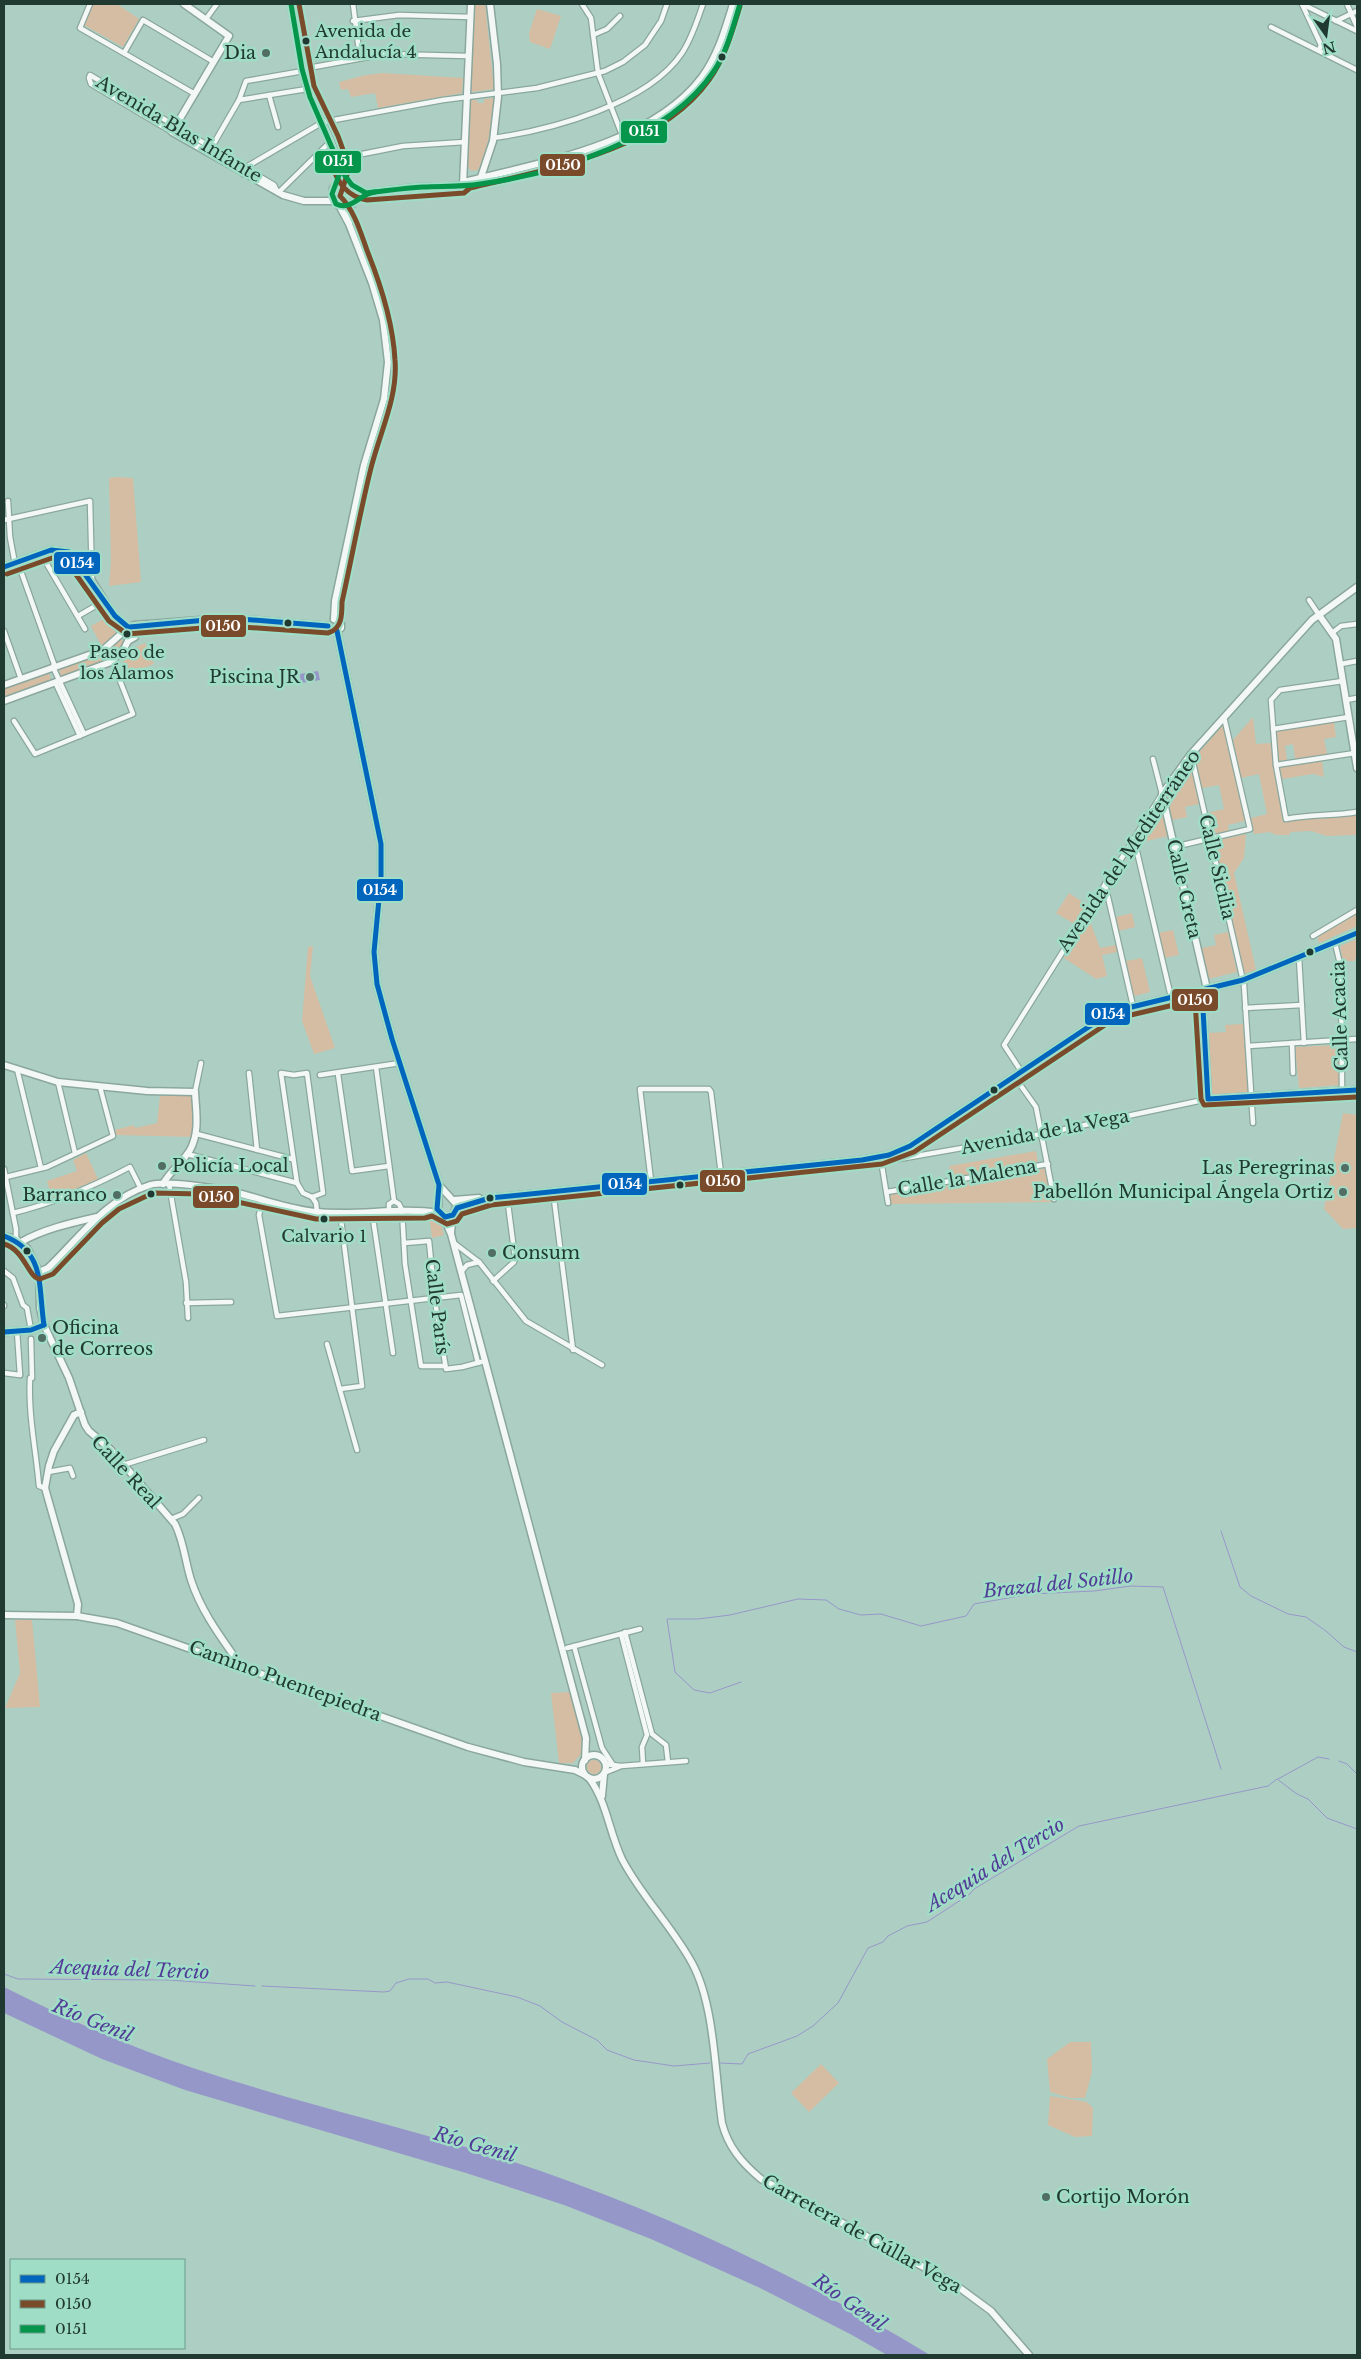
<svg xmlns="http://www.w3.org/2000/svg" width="1361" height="2359" viewBox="0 0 1361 2359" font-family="'Libre Baskerville',serif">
<rect width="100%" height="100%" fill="#adcfc3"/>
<!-- green -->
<g fill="#d4bda3">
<polygon points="92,4 117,4 139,19 123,47 84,25"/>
<polygon points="474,4 485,4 494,89 471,92"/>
<polygon points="537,9 561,16 550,49 530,42 529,33"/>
<polygon points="382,73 463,78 462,93 378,108 375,93 351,97 348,89 341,90 339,82 366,75"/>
<path d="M494 98C492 122 489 148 478 170L471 171 467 166 470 100H477L478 103H484V99Z"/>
<polygon points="117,477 133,478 141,582 109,586 111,561 109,478"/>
<polygon points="111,615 119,630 102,647 91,626"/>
<polygon points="117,639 121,639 125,643 110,661 61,676 58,667 104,651"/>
<polygon points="145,643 154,664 128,674 123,660 133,656 131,649"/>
<polygon points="49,671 51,681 4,699 4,687"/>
<path d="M1253 717 1256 744 1271 743 1283 822C1308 818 1332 819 1357 815V835L1327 836 1311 831 1290 832V835H1277L1269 832 1254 834 1251 818 1267 814 1259 774 1241 778 1233 740Z"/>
<polygon points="1334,722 1336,737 1324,739 1327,754 1295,759 1293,744 1285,746 1287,760 1279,761 1276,731"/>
<polygon points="1223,725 1245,821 1228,825 1229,831 1212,835 1207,813 1224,809 1219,785 1202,788 1195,757"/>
<polygon points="1322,761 1324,777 1313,774 1282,779 1280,767"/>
<polygon points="1190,763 1199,804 1185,807 1187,817 1172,820 1167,796"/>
<polygon points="1161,805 1168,836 1138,843 1138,841"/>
<polygon points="1246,834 1244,858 1234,873 1256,970 1243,974 1214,841"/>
<polygon points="1069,893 1087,905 1074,924 1056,913"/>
<polygon points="1357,911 1357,926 1319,943 1317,935"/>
<polygon points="1132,913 1135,927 1119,931 1116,917"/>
<polygon points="1089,919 1100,948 1116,945 1117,952 1102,955 1107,976 1096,979 1064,958"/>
<polygon points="1173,930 1179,955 1164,958 1158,933"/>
<polygon points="1228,932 1237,972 1208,979 1202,948 1216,945 1214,935"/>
<polygon points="1357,939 1357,958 1355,958 1355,961 1343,961 1340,946"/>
<polygon points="313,946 310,976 335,1048 314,1054 302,1021 308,947"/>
<polygon points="1142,958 1150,992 1134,996 1126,961"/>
<polygon points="1243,1024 1248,1092 1212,1095 1208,1033 1226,1032 1225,1025"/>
<polygon points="1339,1045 1340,1085 1299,1088 1295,1047"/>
<polygon points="192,1095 194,1137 116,1135 114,1130 134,1125 135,1128 157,1123 160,1096"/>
<polygon points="1343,1113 1357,1115 1357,1228 1343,1229 1324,1209"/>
<polygon points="1036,1151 1038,1162 951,1178 949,1166"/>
<polygon points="86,1153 98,1179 52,1199 47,1181 77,1171 73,1160"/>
<polygon points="1046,1168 1053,1202 890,1204 889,1195"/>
<path d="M429 1215C440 1218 441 1225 444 1235L432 1238Z"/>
<polygon points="15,1620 32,1620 40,1707 5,1708 20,1673"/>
<polygon points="570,1692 584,1744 583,1752 573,1763 559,1763 551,1693"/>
<circle cx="594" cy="1767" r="7"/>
<polygon points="1070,2042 1091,2042 1092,2072 1085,2098 1070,2098 1050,2092 1047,2059"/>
<polygon points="821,2064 839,2083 809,2112 791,2093"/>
<polygon points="1050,2096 1087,2102 1093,2108 1092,2136 1075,2137 1048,2125"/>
</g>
<!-- water -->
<g fill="#9697c9">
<polygon points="318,671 320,680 301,683 300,674"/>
<path d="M4 1987C65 2018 128 2046 193 2068 289 2100 387 2123 483 2152 640 2201 790 2270 930 2355H887L852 2335 760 2288 651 2239 564 2205 466 2173 185 2090 102 2059 4 2013Z"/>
</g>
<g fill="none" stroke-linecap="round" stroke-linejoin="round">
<!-- stream -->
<g stroke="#9697c9" stroke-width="1">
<polyline points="1221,1531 1240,1587 1251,1596 1288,1614 1306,1617 1326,1631 1344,1647 1357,1652"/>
<polyline points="741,1682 710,1693 694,1690 675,1672 667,1619 698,1619 730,1615 798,1599 826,1600 839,1609 861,1615 881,1614 921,1626 966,1616 974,1604 1031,1594 1094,1591 1131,1586 1163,1587 1221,1769"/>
<polyline points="1339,1761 1347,1764 1357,1774"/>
<polyline points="1278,1779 1318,1757 1329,1759"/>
<polyline points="4,1974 18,1979 168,1980 255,1986"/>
<polyline points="262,1986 384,1992 390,1991 396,1983 409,1979 428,1979 435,1983 447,1982 517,1997 540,2006 562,2022 597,2040 607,2050 634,2060 674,2066 710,2063"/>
<polyline points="719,2063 742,2064 748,2054 797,2036 813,2026 838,2003 868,1948 883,1942 888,1936 907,1926 927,1922 970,1894 974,1889 1079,1826 1268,1786 1277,1779 1297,1794 1308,1799 1327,1818 1357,1829"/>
</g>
<defs>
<g id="street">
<polyline points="90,4 80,28 195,94"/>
<polyline points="353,4 360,58"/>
<polyline points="582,4 591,18 598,73 622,135"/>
<polyline points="1302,4 1357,31"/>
<polyline points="1302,4 1321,45 1319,50"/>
<polyline points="1347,4 1357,27"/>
<polyline points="206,19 217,4"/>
<polyline points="353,21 399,15 471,17"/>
<polyline points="1336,21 1357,11"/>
<polyline points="1271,27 1357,70"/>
<polyline points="593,35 607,29 620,16"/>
<polyline points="124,53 143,20 214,62"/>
<polyline points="303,69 385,54 468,56"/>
<polyline points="269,95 278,127"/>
<polyline points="239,100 307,89"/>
<polyline points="172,132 91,84 89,78 90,75 274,185 278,193 331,141"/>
<path d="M493 138C551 130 648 104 682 53 692 38 697 21 703 4"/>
<polyline points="210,150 239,100 246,81 303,71"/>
<polyline points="337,159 403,146 465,142"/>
<polyline points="243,174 248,166 323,122 443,100 537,88 605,71 623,62 645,45 661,21 667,4"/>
<polyline points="8,501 10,537 15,564"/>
<polyline points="4,520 90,501 92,580"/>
<polyline points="41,554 85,629"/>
<polyline points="18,563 54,664 53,667 84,734"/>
<polyline points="1309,600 1319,615"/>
<polyline points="78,616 104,601"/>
<polyline points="4,631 21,679"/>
<polyline points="1332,633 1341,626 1357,624"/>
<polyline points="1341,664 1357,661"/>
<polyline points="57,681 56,684 80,736"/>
<path d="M1343 681 1280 690 1271 700 1276 765 1286 819C1310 814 1333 816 1357 812"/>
<polyline points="1346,700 1357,698"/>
<polyline points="14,721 35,754 133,714 119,678"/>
<polyline points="1273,729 1349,717"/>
<polyline points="1191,754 1244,985 1253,1123"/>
<polyline points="1276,765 1355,753"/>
<polyline points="1134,839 1171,997"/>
<polyline points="1174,847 1250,829 1224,717"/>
<polyline points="1105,884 1133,1006"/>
<polyline points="1313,936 1357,910"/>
<polyline points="1335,943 1341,968 1342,1090"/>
<polyline points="1299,958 1304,1043"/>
<polyline points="1245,1008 1302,1005"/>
<polyline points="1292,1043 1293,1073"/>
<polyline points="1248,1046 1357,1039"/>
<polyline points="376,1067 394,1201 389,1204 389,1211"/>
<polyline points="17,1069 41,1168"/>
<polyline points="1021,1071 1004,1045 1162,794 1153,759"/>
<polyline points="249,1073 257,1150"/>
<polygon points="281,1073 294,1075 307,1073 323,1193 312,1197 303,1193 297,1183"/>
<polyline points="338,1074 352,1171 389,1166"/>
<polyline points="320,1075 400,1063"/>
<polyline points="1014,1076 1036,1107 1054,1199"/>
<polyline points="58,1082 75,1153"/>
<polyline points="195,1092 201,1063"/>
<polyline points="197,1134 292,1159"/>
<polyline points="187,1154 297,1183"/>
<polyline points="881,1160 888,1203"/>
<polyline points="882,1162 1042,1134 1208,1099"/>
<polyline points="4,1169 16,1229 16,1239"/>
<polyline points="6,1177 47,1167 113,1136 100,1087"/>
<polyline points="651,1181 640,1089 709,1089 711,1092 721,1174"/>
<polyline points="169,1184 186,1282 188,1318"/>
<polyline points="553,1191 573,1350"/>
<polyline points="887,1192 1048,1164"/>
<polyline points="312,1197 316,1203 317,1212"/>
<polyline points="263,1200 259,1215 277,1316 461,1295 478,1363"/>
<polyline points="394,1201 399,1204 402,1210 405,1264 421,1366 445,1366"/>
<polyline points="372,1212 393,1353"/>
<path d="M13 1213C55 1203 92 1187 130 1167L141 1189"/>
<polyline points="404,1243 429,1241 435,1301 446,1369 462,1367 481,1362"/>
<polyline points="454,1243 479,1262 526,1321 602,1365"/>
<polyline points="4,1271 13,1278 23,1305 27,1308 31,1330"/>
<polyline points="461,1272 467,1265 479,1262"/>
<polyline points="493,1281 514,1262 515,1258 507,1196"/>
<polyline points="186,1303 231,1302"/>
<polyline points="4,1306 4,1305"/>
<polyline points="17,1331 20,1375"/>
<path d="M31 1339 32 1378H30C28 1415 36 1450 39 1486L45 1488"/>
<polyline points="327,1344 357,1450"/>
<polyline points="4,1373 20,1375"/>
<polyline points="340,1389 362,1386 340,1212"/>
<polyline points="123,1465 204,1440"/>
<polyline points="48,1472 70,1468 73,1476"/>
<polyline points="171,1519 183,1514 199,1498"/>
<polyline points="625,1632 652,1734 666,1745 668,1762"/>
<polyline points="621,1634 647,1735 642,1747 643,1764"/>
<polyline points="574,1646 602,1748 613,1765"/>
<polyline points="567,1648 640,1629"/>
<polyline points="605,1764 621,1766 686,1761"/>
<polyline points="604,1773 619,1767"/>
</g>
<g id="secondary">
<polyline points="184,4 229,36 172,132 283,195 304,201 333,201"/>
<polyline points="291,4 307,89 331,141 340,169 348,182"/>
<polyline points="480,180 493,141 498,97 497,64 490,4"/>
<path d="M463 182C540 163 652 144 702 77 718 55 725 30 733 4"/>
<polyline points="463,185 471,4"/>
<path d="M356 190 366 193C385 191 404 188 423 187 442 187 461 186 480 184 551 173 663 139 707 80 725 58 732 31 740 4"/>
<polyline points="4,567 51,550 69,552 92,581 123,630"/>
<polyline points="1319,615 1336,639 1357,768"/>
<path d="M334 619 335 601 364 465 384 399 388 362 383 320 372 283 349 224 340 207 332 199 333 188 342 182 351 184C361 193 356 197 351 206 348 211 349 219 349 224"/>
<polyline points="334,619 341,623 341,628 337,631"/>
<polyline points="130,627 134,625 228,618 328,626"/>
<polyline points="337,631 381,844 381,878 374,952 377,984 392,1039 439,1185 438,1211 445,1217 453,1215"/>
<polyline points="128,641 135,637 134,630"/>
<polyline points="4,685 103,650 121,634"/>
<polyline points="4,701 111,662 124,649 128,641"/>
<polyline points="1207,989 1162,794 1191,754 1312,620 1357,587"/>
<polyline points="1202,991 1208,1099 1357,1090"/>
<path d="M4 1065 58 1082 147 1091 195 1092C196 1111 200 1132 190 1150 183 1162 170 1171 163 1184"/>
<polyline points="439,1185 457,1205 453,1215 451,1232"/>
<polyline points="454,1200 479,1198"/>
<polyline points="457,1208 490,1198 862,1160 889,1155 910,1146 1111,1012 1243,980 1357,933"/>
<polyline points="443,1216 451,1234 586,1738 585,1760"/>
<path d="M4 1236 16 1239 27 1248 39 1272 40 1308 44 1325 69 1378 85 1425 89 1431 110 1449 175 1524C184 1542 185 1561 191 1580 200 1608 217 1632 234 1656L233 1662"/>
<path d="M21 1242C44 1229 71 1223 97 1217"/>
<path d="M39 1272 48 1268C79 1238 107 1198 150 1185 167 1180 215 1188 233 1192 261 1198 289 1210 318 1212 358 1216 399 1207 439 1213"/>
<polyline points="4,1332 31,1330 44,1325"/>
<polyline points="4,1615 77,1616 117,1623 468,1747 524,1762 575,1770 585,1775"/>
<polyline points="77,1616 78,1604 45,1488 49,1466 54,1451 74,1415 81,1412"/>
<circle cx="594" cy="1767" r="12"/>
<path d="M589 1778C607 1802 609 1832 622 1859 641 1896 672 1926 692 1963 715 2005 715 2075 722 2123 728 2147 742 2163 761 2179L953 2283 991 2311 1029 2355"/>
<polyline points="602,1796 604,1774"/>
</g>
</defs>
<!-- street casing -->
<use href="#street" stroke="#8ba79d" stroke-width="7"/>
<!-- secondary casing -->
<use href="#secondary" stroke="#8ba79d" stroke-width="9"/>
<!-- street -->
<use href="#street" stroke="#f3f8f6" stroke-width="4.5"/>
<!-- secondary -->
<use href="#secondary" stroke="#f3f8f6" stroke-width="6"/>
<defs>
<g id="bus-1">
<polyline points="4,567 51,550 69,552 115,616 128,627"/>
<polyline points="130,627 228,618 328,626"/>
<polyline points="337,631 381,844 381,878 374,952 377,984 392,1039 439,1185 437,1209 445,1217 453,1215 457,1208 490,1198 862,1160 889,1155 910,1146 1111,1012 1243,980 1357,933"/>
<polyline points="1202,991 1208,1099 1357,1090"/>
<path d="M4 1236C46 1252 38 1287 44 1325"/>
<polyline points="4,1332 31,1330 44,1325"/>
</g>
<g id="bus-2">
<path d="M332 165C337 182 348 197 367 200L464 193 470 188C549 169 659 150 709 80 725 58 732 32 740 6"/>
<path d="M7 574 52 558 65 559 109 621 127 634 228 626 328 633C342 629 342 615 342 602 352 557 360 512 371 468 380 432 398 397 395 360 393 323 382 288 368 253 361 234 355 211 340 196L347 175 346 158 338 136 314 86 299 4"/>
<path d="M4 1244C25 1250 28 1278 40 1279L53 1274 102 1223 119 1209 153 1193 201 1194 316 1219 425 1218 432 1216 447 1224 457 1221 462 1214 491 1205 882 1164 914 1152 1114 1019 1195 1000 1201 1099 1204 1105 1357 1097"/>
</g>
<g id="bus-3">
<path d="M291 4 302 69 310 97 343 173 352 185 366 193C385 191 404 188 423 187 442 186 461 187 480 184 556 174 669 139 714 71 727 51 733 27 740 4"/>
<path d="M338 160 339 175 332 194 336 204C352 211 359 194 375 192"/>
</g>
</defs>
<!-- bus-1 casing -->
<use href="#bus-1" stroke="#9fddc7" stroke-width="9"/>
<!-- bus-2 casing -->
<use href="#bus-2" stroke="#9fddc7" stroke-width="9"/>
<!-- bus-3 casing -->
<use href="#bus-3" stroke="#9fddc7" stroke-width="9"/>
<!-- bus-1 -->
<use href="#bus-1" stroke="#0065bd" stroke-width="5"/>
<!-- bus-2 -->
<use href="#bus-2" stroke="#7a4b2a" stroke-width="5"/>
<!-- bus-3 -->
<use href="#bus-3" stroke="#05964c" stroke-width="5"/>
</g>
<!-- markers -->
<g fill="#213a31" stroke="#9fddc7" stroke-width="2">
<circle cx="306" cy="41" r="4.5"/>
<circle cx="722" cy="57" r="4.5"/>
<circle cx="288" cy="623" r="4.5"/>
<circle cx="127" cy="634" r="4.5"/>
<circle cx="1310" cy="952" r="4.5"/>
<circle cx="994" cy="1090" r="4.5"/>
<circle cx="680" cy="1185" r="4.5"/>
<circle cx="151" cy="1194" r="4.5"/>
<circle cx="490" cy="1198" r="4.5"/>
<circle cx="324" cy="1219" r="4.5"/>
<circle cx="27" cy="1251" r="4.5"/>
</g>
<g fill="#526e64" stroke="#9fddc7" stroke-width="2">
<circle cx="266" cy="53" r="5"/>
<circle cx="310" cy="677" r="5"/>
<circle cx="162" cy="1166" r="5"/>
<circle cx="1345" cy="1168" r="5"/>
<circle cx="1343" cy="1192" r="5"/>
<circle cx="117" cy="1195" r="5"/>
<circle cx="492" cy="1253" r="5"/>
<circle cx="42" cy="1338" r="5"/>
<circle cx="1046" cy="2197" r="5"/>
</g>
<g text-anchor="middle" stroke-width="5" stroke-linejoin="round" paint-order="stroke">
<!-- bus labels -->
<g font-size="17" fill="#213a31" stroke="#9fddc7">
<text x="315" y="37" text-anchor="start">Avenida de<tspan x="315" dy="21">Andalucía 4</tspan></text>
<text x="127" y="658">Paseo de<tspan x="127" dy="21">los Álamos</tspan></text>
<text x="324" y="1242">Calvario 1</text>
</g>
<!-- poi labels -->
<g font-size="18" fill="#213a31" stroke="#9fddc7" text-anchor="end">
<text x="256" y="59">Dia</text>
<text x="300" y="683">Piscina JR</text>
<text x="172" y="1172" text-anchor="start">Policía Local</text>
<text x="1335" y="1174">Las Peregrinas</text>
<text x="1333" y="1198">Pabellón Municipal Ángela Ortiz</text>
<text x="107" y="1201">Barranco</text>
<text x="502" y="1259" text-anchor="start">Consum</text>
<text x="52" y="1334" text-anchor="start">Oficina<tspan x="52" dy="21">de Correos</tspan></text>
<text x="1056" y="2203" text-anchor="start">Cortijo Morón</text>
</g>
<!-- street labels -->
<g font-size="18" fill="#213a31" stroke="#9fddc7">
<text transform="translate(179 129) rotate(31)" y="6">Avenida Blas Infante</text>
<text transform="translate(1129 851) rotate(-56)" y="6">Avenida del Mediterráneo</text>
<text transform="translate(1217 867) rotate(77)" y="6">Calle Sicilia</text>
<text transform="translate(1184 889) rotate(77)" y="6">Calle Creta</text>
<text transform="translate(1340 1016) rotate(-92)" y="6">Calle Acacia</text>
<text transform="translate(1045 1132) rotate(-11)" y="6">Avenida de la Vega</text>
<text transform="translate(967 1178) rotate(-10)" y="6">Calle la Malena</text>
<text transform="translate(437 1307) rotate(83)" y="6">Calle París</text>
<text transform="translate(126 1472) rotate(47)" y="6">Calle Real</text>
<text transform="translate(285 1681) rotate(20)" y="6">Camino Puentepiedra</text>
<text transform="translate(862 2234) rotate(29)" y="6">Carretera de Cúllar Vega</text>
</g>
<!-- water labels -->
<g font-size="19" font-style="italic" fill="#513b96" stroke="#9fddc7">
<text transform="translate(1058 1583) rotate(-6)" y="7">Brazal del Sotillo</text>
<text transform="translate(995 1864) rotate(-32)" y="7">Acequia del Tercio</text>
<text transform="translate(130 1969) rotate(2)" y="7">Acequia del Tercio</text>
<text transform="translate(93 2020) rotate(22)" y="7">Río Genil</text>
<text transform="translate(475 2144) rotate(16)" y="7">Río Genil</text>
<text transform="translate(850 2302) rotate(35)" y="7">Río Genil</text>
</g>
</g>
<g stroke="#9fddc7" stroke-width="2">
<rect x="620" y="120" width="48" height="24" rx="5" fill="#05964c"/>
<rect x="314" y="150" width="48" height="24" rx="5" fill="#05964c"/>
<rect x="539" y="153" width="47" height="24" rx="5" fill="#7a4b2a"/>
<rect x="53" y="551" width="48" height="24" rx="5" fill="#0065bd"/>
<rect x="200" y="614" width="47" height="24" rx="5" fill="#7a4b2a"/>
<rect x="356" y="878" width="48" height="24" rx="5" fill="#0065bd"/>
<rect x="1171" y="988" width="48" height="24" rx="5" fill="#7a4b2a"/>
<rect x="1084" y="1002" width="47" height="24" rx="5" fill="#0065bd"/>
<rect x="699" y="1169" width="47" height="24" rx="5" fill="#7a4b2a"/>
<rect x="601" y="1172" width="47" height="24" rx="5" fill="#0065bd"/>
<rect x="192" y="1185" width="48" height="24" rx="5" fill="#7a4b2a"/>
</g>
<g font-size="14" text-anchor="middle" font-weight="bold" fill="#fff">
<text x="644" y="136">0151</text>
<text x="338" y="166">0151</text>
<text x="563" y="170">0150</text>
<text x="77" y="568">0154</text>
<text x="223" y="631">0150</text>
<text x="380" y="895">0154</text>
<text x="1195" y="1005">0150</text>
<text x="1108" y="1019">0154</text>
<text x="723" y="1186">0150</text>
<text x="625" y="1189">0154</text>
<text x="216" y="1202">0150</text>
</g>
<!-- border -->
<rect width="1361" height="2359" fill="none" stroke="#213a31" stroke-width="10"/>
<!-- legend -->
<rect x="10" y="2259" width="175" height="90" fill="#9fddc7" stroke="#6d9c8b"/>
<rect x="20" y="2275" width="25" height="8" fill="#0065bd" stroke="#6d9c8b"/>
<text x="55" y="2284" font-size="15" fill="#213a31">0154</text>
<rect x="20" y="2300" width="25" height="8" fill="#7a4b2a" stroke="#6d9c8b"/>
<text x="55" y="2309" font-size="15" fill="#213a31">0150</text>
<rect x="20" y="2325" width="25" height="8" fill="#05964c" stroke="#6d9c8b"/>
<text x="55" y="2334" font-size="15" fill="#213a31">0151</text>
<!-- north arrow -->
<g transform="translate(1326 35) rotate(166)" stroke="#9fddc7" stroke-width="4" paint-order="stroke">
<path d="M0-4L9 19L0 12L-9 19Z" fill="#213a31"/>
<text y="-8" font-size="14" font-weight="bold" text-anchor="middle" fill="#213a31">N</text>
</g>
</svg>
